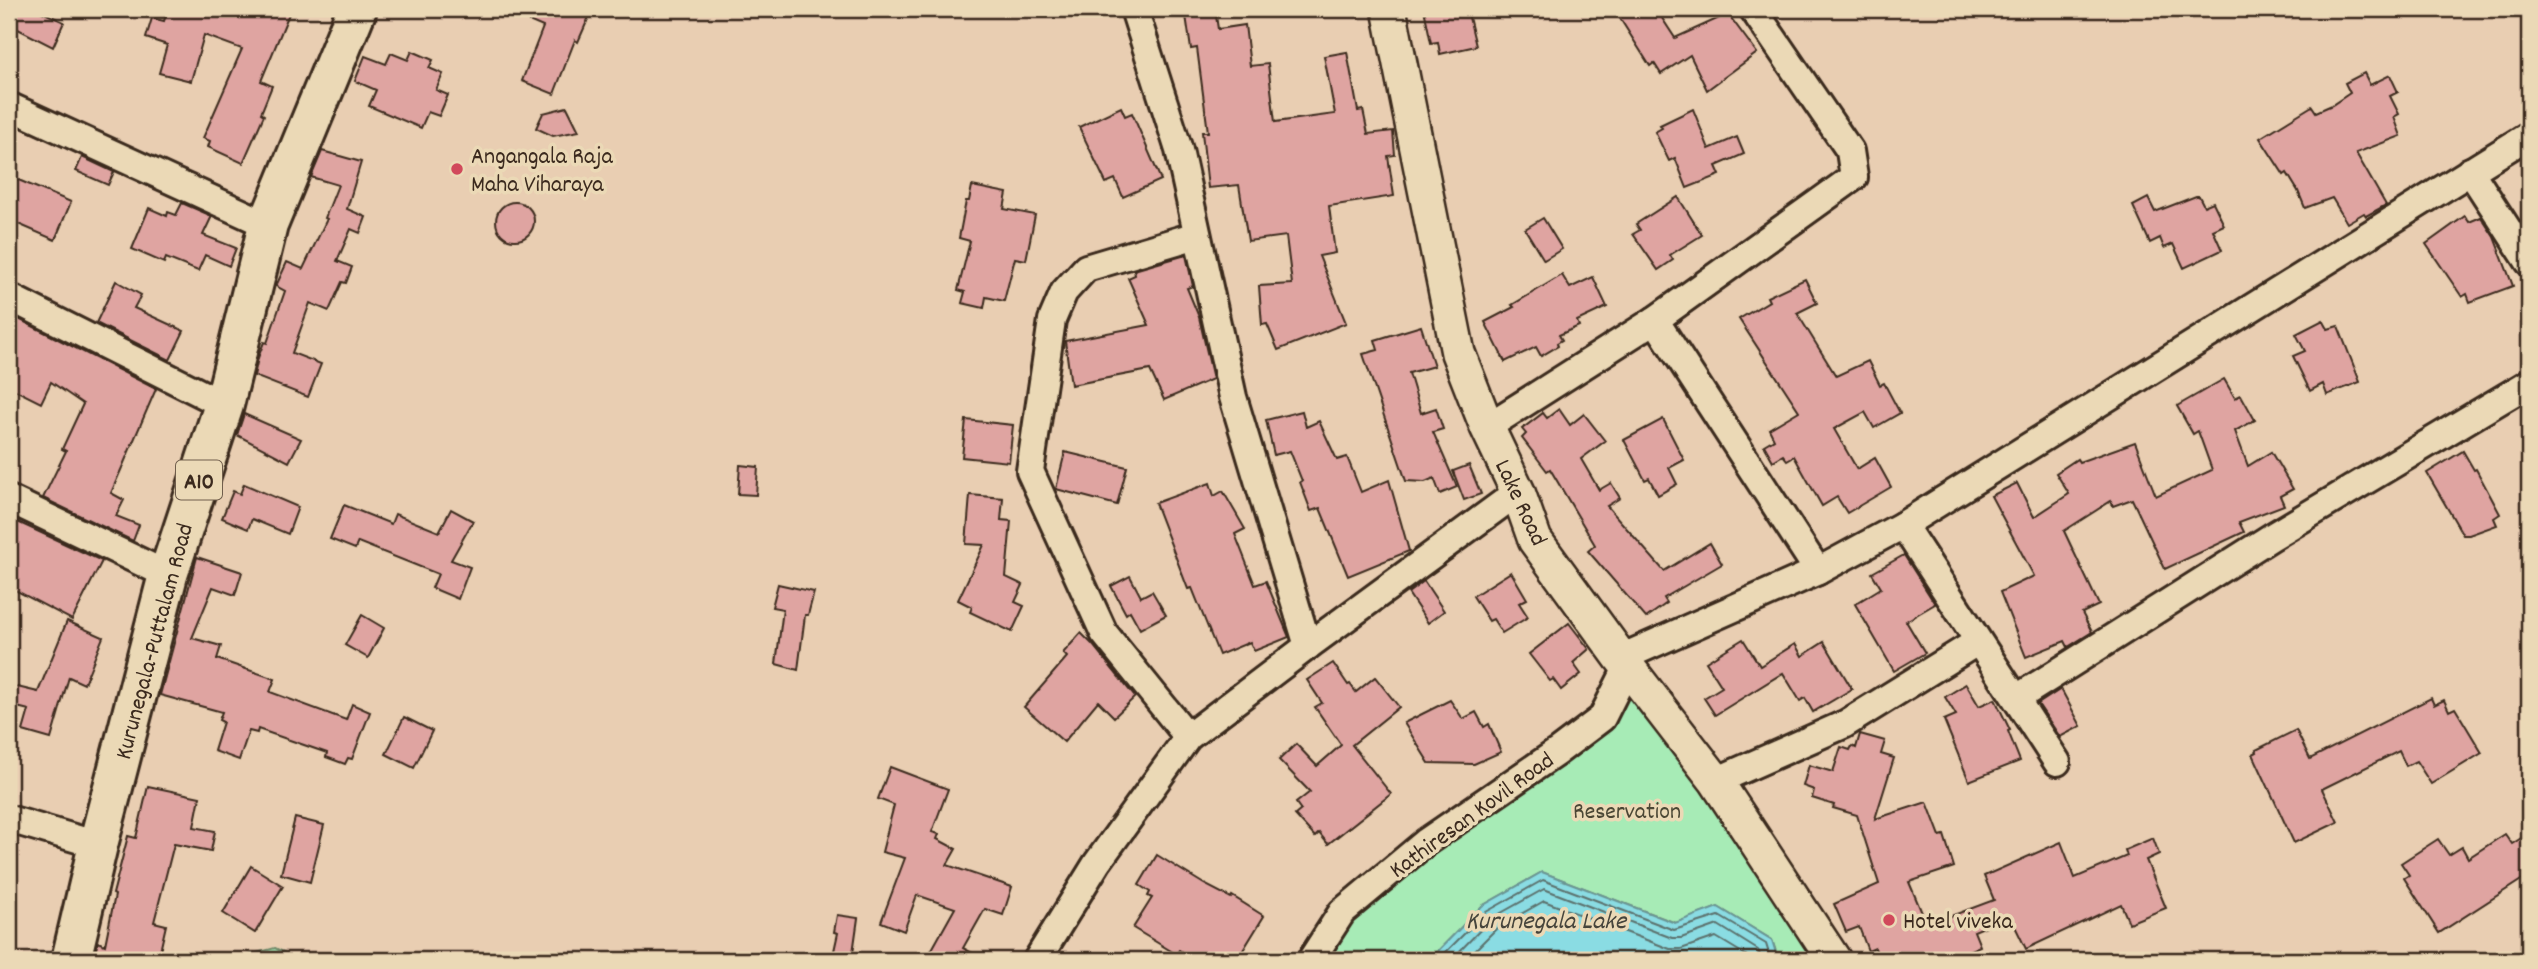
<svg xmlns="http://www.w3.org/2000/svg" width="2538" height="969" viewBox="0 0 2538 969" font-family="Dekko,sans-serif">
<rect width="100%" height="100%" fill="#e9ceb2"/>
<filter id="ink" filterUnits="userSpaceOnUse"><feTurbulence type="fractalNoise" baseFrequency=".0143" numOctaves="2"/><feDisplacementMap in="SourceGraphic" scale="14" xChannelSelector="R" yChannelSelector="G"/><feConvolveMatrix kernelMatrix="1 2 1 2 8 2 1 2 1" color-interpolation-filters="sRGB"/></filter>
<g filter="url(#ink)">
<!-- green -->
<g fill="#a7ebb6" stroke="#718a6a" stroke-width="2">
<polygon points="1628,666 1834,960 1779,960 1772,940 1718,907 1676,923 1542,872 1482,906 1429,960 1311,960 1342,912 1557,752"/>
<polygon points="275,948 299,960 244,960 245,956"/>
</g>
<!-- water -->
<polygon fill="#8adce3" stroke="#6a9594" stroke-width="2" points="1542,872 1675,923 1718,907 1772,940 1778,960 1429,960 1482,906"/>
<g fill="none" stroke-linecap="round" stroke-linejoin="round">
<!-- shore -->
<g stroke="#5b716d" stroke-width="2">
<polyline points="1438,960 1486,912 1543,880 1674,930 1719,916 1766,944 1771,960"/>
<polyline points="1451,960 1492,918 1544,889 1672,938 1681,938 1718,925 1758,950 1762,960"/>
<polyline points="1465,960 1498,927 1544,901 1670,949 1681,949 1716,937 1749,957 1751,960"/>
</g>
</g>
<!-- building -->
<g fill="#dfa4a1" stroke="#3b2a1e" stroke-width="2">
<polygon points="20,9 36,9 64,22 53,47 12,26"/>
<polygon points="168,9 291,9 261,81 272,86 261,113 264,115 243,163 208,147 210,141 203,138 242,49 204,35 191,81 159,73 167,45 146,38 152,18 164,21"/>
<polygon points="501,9 570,9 589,17 578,42 575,40 554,94 522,81 543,27"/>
<polygon points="1185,9 1215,9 1218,29 1245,25 1250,66 1268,64 1275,122 1335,114 1324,56 1347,52 1358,111 1363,110 1368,134 1393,131 1395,155 1388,156 1394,196 1329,206 1335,253 1319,256 1346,323 1278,350 1267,324 1262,325 1259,286 1292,284 1286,236 1248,241 1239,185 1208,188 1202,132 1208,132 1197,48 1191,49"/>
<polygon points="1424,9 1467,9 1476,46 1440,54 1438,42 1431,43"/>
<polygon points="1614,9 1656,9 1675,38 1728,14 1757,53 1707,90 1690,55 1661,74 1654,63 1650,66"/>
<polygon points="412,51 433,60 429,68 443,74 436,90 448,95 439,116 428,112 421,128 369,106 376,90 355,81 365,56 386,64 391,53 408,60"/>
<polygon points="2364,73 2370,85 2390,75 2398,92 2390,96 2399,114 2394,117 2401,136 2356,153 2386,205 2366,216 2364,213 2347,223 2332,198 2305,208 2298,191 2287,173 2284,175 2260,138 2312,106 2316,112 2332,105 2350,93 2345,83"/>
<polygon points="567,107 579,131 553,136 536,128 543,113"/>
<polygon points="1121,107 1125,116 1132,113 1161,180 1123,197 1115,179 1106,183 1079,127"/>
<polygon points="1693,109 1709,149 1737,137 1744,154 1716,166 1720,175 1687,188 1675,158 1669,161 1655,132 1662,128 1660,125"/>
<polygon points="322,151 361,162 347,209 366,217 360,233 351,229 337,261 352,267 346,283 342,282 329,311 310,303 292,353 321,364 308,397 254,376 258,358 264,342 267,343 285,291 276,286 287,262 303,269 327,219 325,218 338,185 311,177"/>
<polygon points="82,157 114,172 108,185 76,171"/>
<polygon points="16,179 71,202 55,240 9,220 9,195"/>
<polygon points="972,186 1007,193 1004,209 1035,215 1026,260 1015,258 1004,301 986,297 984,308 962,303 965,292 958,290 970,241 959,238 966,201 969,201"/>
<polygon points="2196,196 2199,196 2204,206 2213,202 2224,225 2213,230 2222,250 2184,268 2173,244 2164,248 2160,238 2150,243 2133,206 2148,198 2155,212"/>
<polygon points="1678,197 1702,235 1670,255 1673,260 1658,270 1633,234 1640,230 1636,224"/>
<circle cx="515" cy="221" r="19"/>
<polygon points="182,203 212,216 203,235 236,248 229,266 205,255 198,271 166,258 164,263 132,249 149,208 167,216 168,212 176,215"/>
<polygon points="2465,216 2469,222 2481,217 2494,237 2513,286 2470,302 2467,294 2462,297 2426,244"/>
<polygon points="1543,218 1562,249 1544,260 1525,229"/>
<polygon points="1186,255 1193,286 1187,288 1199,317 1213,379 1164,400 1150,370 1071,385 1065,341 1149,325 1128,278 1135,275 1134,270"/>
<polygon points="1562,275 1570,288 1593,277 1607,307 1577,321 1579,326 1559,335 1562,340 1557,343 1558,346 1541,356 1536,347 1505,362 1485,322 1514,307 1512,305"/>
<polygon points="1805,279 1817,303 1797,313 1836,376 1868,361 1880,385 1884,383 1900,413 1874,428 1865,412 1834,429 1857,469 1875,458 1891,487 1847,513 1837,497 1822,506 1794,456 1787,460 1783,455 1773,461 1764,445 1774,439 1769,429 1799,411 1739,319 1769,301 1767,297"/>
<polygon points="116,281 141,295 134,308 184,331 170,360 96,323"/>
<polygon points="9,314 156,389 111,493 124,500 116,516 139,525 133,541 43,498 66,451 62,449 83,404 51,382 41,403 9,387"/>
<polygon points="2323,320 2328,329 2338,326 2360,382 2327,395 2323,384 2310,391 2293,356 2305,351 2296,334"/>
<polygon points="1421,326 1434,366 1409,373 1421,413 1436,408 1443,429 1433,432 1457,487 1440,494 1434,478 1425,482 1406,481 1363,354 1378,350 1375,340"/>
<polygon points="2224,379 2235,398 2241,395 2255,420 2235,431 2248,466 2271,452 2293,489 2280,496 2284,505 2239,522 2244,532 2165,569 2132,499 2113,506 2111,501 2064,531 2099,605 2082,613 2092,632 2068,647 2065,641 2026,657 2000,592 2034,576 1991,496 2017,483 2034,517 2069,494 2056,473 2077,459 2079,462 2135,442 2156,496 2212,470 2198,431 2193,434 2177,406"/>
<polygon points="1559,409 1570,425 1584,414 1605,441 1581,459 1599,490 1611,483 1620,498 1607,506 1664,571 1710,543 1722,564 1664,598 1667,603 1646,618 1588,551 1595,545 1550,469 1547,471 1522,438 1526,434 1522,429 1543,413 1547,418"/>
<polygon points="1302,411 1306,427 1319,421 1337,460 1347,457 1361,492 1389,480 1409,551 1348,576 1320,508 1311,511 1300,482 1302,481 1290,451 1274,455 1266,420"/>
<polygon points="244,414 301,439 289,462 237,435"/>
<polygon points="1663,419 1684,460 1669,468 1677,484 1658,495 1649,478 1645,480 1624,440"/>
<polygon points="966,420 1013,425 1009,462 962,457"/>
<polygon points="2463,451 2474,470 2476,469 2500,514 2494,518 2497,525 2469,535 2463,535 2427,473"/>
<polygon points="1065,452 1127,467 1117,505 1056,489"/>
<polygon points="740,465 758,467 756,495 738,494"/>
<polygon points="1469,465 1481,494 1464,500 1453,471"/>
<polygon points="1210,483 1214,496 1223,491 1245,529 1235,534 1255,585 1266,581 1289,637 1254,651 1250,642 1219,655 1192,588 1188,589 1155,503"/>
<polygon points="244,484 298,507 288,534 252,519 248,529 222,518 233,491 240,494"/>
<polygon points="970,495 1003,498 1001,520 1011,521 1006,577 1023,585 1015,602 1024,606 1012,632 970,612 972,607 958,600 984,545 966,544"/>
<polygon points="344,505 391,524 395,514 439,532 451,509 473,521 451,560 470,567 458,599 432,588 438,574 358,542 355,549 330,539"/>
<polygon points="9,518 102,561 72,620 9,587"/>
<polygon points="1904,555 1935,604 1906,621 1925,653 1894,671 1855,604 1881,588 1872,573"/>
<polygon points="197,557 242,572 235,595 213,587 192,638 221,646 217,659 275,679 270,692 346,720 352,704 370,712 352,759 348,758 345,764 326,757 327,753 258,729 257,733 249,731 239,760 214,751 223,722 219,720 222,712 160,695"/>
<polygon points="1511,572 1527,599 1519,603 1528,617 1502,633 1493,619 1489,621 1473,596"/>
<polygon points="1130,576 1141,597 1152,591 1166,615 1140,629 1130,611 1126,614 1111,586"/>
<polygon points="1424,581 1444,611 1428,623 1408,593"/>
<polygon points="778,584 814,592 808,615 805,615 798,670 776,664 783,609 772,607"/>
<polygon points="362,615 384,628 368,658 345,645"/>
<polygon points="67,621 103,637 84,684 69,677 51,739 23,731 29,710 9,705 9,685 38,692"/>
<polygon points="1569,623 1589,649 1573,663 1581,674 1561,690 1553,679 1550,681 1529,654"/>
<polygon points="1081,633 1093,645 1135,697 1114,717 1098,701 1064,742 1024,707 1067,657 1063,653"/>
<polygon points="1743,639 1760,666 1795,644 1802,656 1824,642 1852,689 1813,712 1805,698 1800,701 1783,673 1715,715 1704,698 1722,687 1706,662"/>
<polygon points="1333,663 1348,685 1350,684 1356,692 1375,677 1399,707 1352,745 1391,794 1328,844 1319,833 1315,837 1295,815 1301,810 1296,803 1310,792 1279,760 1296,744 1317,766 1341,745 1315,707 1322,703 1307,680"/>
<polygon points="1966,684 1979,706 1995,699 2010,730 2008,731 2020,761 1969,781 1944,720 1956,715 1945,697"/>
<polygon points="2061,689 2081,726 2060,737 2038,704"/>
<polygon points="2431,698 2434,705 2444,700 2449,711 2455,708 2482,753 2431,784 2416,761 2406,766 2399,751 2322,789 2338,822 2294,843 2253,754 2257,752 2256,750 2296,730 2310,759"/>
<polygon points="1450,700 1463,719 1476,712 1484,727 1489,724 1501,752 1474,764 1429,763 1404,723"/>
<polygon points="404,717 432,731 414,768 386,754"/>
<polygon points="1860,734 1885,741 1881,754 1894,758 1875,819 1927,802 1940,836 1944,835 1954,867 1909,882 1927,925 1994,900 1984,876 2061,842 2075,878 2127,856 2125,850 2153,838 2159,854 2146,860 2166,908 2129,923 2121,904 2026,949 2010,916 1974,931 1980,946 1968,951 1972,960 1880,960 1875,948 1868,951 1859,927 1846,932 1834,904 1879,884 1857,815 1833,808 1834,805 1812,798 1814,790 1803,786 1809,765 1833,772 1841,747 1850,750 1852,746 1856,748"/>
<polygon points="890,767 948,789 932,832 939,834 937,839 956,849 947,865 1012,887 1003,915 985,909 963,948 985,960 926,960 955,908 917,895 904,931 881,922 905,858 882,852 894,805 878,799"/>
<polygon points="148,786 200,797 194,827 215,831 211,851 174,844 154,922 166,925 158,960 93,960 98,942 105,945 115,895 113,894 128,836 136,838"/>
<polygon points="295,818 324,825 310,882 281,874"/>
<polygon points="2529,833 2529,875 2439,933 2404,878 2409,875 2401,863 2438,839 2449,855 2462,847 2468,858 2505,834 2512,844"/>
<polygon points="1157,855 1204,884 1231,898 1232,896 1264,916 1237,960 1195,960 1179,950 1176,954 1133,928 1152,898 1148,896 1150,892 1139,885"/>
<polygon points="251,866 283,886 255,933 223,913"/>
<polygon points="837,915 858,918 852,960 832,960 838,933 834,932"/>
</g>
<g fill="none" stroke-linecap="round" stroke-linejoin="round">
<defs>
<g id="minor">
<polyline points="1134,9 1179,150 1233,397 1308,646"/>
<polyline points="9,106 268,225"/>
<polyline points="2470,171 2529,262"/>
<polyline points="9,297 224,405"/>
<polyline points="1655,320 1818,571"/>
<polyline points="1487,427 1655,320 1854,177 1850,151 1753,9"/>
<polyline points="9,499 168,575"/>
<polyline points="1903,525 2057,762"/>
<polyline points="1621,658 1818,571 1903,525 2529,135"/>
<polyline points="2017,698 2273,536 2529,383"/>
<polyline points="1188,737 1104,633 1030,471 1052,320 1064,292 1086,268 1197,235"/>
<polyline points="1716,781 1845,724 1977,642"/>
<polyline points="9,819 98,845"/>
<polyline points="1037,960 1097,863 1188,737 1308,646 1518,492"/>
<polyline points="1311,960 1342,912 1426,842 1557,752 1602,718 1628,666"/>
</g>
<polyline id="major" points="1389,9 1458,353 1487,427 1518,492 1535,540 1621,658 1716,781 1834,960"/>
<polyline id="highway" points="71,960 98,845 168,575 224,405 268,225 357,9"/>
</defs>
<!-- minor casing -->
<use href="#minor" stroke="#3b2a1e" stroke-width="32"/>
<!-- major casing -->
<use href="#major" stroke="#3b2a1e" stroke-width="38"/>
<!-- highway casing -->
<use href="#highway" stroke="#3b2a1e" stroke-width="44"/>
<!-- minor -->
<use href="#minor" stroke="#ebd9b6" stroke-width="26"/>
<!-- major -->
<use href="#major" stroke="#ebd9b6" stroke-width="33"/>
<!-- highway -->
<use href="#highway" stroke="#ebd9b6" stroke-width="38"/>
</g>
</g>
<!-- markers -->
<g fill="#d1495b" stroke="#ebd9b6" stroke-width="2.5">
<circle cx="457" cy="169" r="7"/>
<circle cx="1889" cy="920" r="7"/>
</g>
<g text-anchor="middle" stroke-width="7" stroke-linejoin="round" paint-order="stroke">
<!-- shield labels -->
<rect fill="#ebd9b6" stroke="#705e4c" stroke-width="2" x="176" y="460.5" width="46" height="39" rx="5"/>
<g font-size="23" font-weight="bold" fill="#3b2a1e">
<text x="199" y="488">A10</text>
</g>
<!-- poi labels -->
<g font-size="24" fill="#3b2a1e" stroke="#ebd9b6" text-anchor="start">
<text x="471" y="163">Angangala Raja<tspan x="471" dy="28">Maha Viharaya</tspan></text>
<text x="1903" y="928">Hotel viveka</text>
</g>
<!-- street labels -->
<g font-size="24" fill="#3b2a1e" stroke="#ebd9b6">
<text transform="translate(1522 502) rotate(65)" y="8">Lake Road</text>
<text transform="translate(153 641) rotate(-75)" y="8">Kurunegala-Puttalam Road</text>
<text transform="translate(1471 814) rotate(-36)" y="8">Kathiresan Kovil Road</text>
</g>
<!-- park labels -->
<g font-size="24" fill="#4b4735" stroke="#ebd9b6">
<text x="1627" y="818">Reservation</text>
</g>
<!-- water labels -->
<g font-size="26" font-style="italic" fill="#47453c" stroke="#ebd9b6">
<text x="1546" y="928">Kurunegala Lake</text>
</g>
</g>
<!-- margin -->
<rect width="2538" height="969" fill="none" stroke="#ebd9b6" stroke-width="35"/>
<rect x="18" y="18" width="2503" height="934" fill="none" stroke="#3b2a1e" stroke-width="2.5" filter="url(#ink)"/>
</svg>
